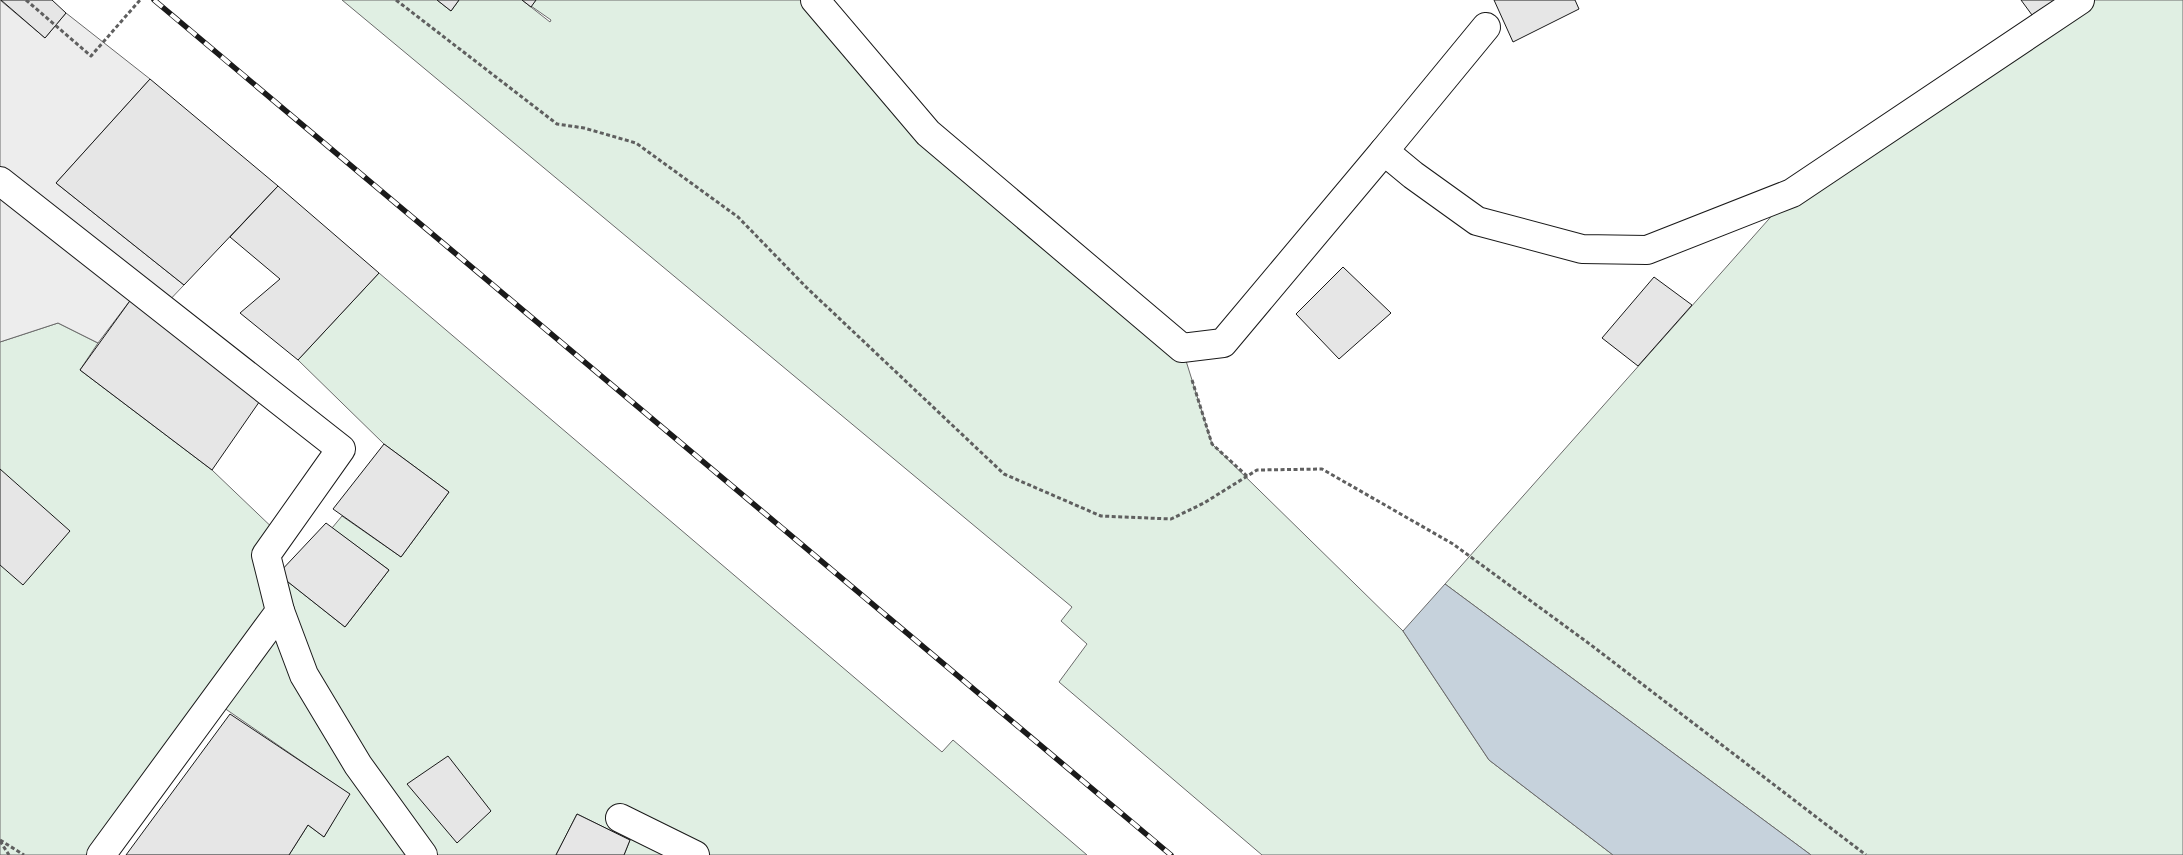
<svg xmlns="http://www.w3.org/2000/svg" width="2183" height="855" viewBox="0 0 2183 855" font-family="'Source Sans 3',sans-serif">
<rect width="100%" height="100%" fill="#fff"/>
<!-- green -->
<g fill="#e0efe3" stroke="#6a6a6a">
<polygon points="342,0 437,0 451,11 459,0 522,0 550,22 551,20 531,6 536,0 815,0 928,133 1182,348 1212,444 1403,631 1489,760 1613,855 1262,855 1059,682 1087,644 1061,621 1072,607"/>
<polygon points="2080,0 2183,0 2183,855 1811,855 1445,584 1792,193"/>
<polygon points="379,273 942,752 953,740 1087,855 624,855 630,840 577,814 556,855 289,855 308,825 324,837 349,794 214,701 101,855 0,855 0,342 58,323 98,343 80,370 212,470 280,535 278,574 345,627 389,570 332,528 342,516 401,557 449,492 384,444 298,360"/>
</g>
<!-- parking -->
<polygon fill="#ededed" stroke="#6a6a6a" points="0,0 45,38 66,13 150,79 56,183 184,285 162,308 132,298 98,343 58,323 0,342"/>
<!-- water -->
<polygon fill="#c6d2dc" stroke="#6a6a6a" points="1445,584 1811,855 1613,855 1489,760 1403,631"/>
<!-- building -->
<g fill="#e6e6e6" stroke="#1a1a1a">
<polygon points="1,0 52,0 66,13 45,38"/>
<polygon points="437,0 459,0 451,11"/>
<polygon points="522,0 536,0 531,7"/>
<polygon points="1494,0 1575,0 1579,9 1513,42"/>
<polygon points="2021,0 2055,0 2032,15"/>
<polygon points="150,79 278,186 184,285 56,183"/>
<polygon points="278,186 379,273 298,360 240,313 280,279 230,237"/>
<polygon points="1343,267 1391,313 1339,359 1296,314"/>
<polygon points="1654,277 1692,305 1638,366 1602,338"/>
<polygon points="132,298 264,395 212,470 80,370"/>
<polygon points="384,444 449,492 401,557 333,509"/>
<polygon points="0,469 70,531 23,585 0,565"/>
<polygon points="326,523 389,570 345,627 278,574"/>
<polygon points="230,714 350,794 324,837 308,825 289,855 126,855"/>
<polygon points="448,756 491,811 457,843 407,784"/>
<polygon points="577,814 630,840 624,855 556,855"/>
</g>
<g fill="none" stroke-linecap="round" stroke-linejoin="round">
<defs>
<g id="street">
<polyline points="815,0 928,133 1182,348 1223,343 1384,151 1413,175 1477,221 1582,249 1647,250 1792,193 2080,0"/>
<polyline points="1384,151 1486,27"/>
<polyline points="0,181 341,449 266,555 280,611 101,855"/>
<polyline points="280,611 304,675 358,765 423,855"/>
<polyline points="620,818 695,855"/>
</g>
</defs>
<!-- street casing -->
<use href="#street" stroke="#1a1a1a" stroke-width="30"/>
<!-- path -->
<g stroke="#5f5f5f" stroke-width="3" stroke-dasharray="4 2.5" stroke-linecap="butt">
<polyline points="26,0 91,56 140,0"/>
<polyline points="396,0 557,124 584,128 636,143 738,217 806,287 1004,474 1101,516 1171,519 1204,503 1257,470 1322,469 1453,544 1591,645 1866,855"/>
<polyline points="1192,380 1212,444 1247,476"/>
<polyline points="0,840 24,855"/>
<polyline points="0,841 9,855"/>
</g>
<!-- street -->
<use href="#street" stroke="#fff" stroke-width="28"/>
<defs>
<polyline id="rail" points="154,0 1171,855"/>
</defs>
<!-- rail casing -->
<use href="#rail" stroke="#1a1a1a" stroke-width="5.5"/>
<!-- rail -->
<use href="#rail" stroke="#fff" stroke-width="4" stroke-dasharray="11" stroke-linecap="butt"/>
</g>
</svg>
